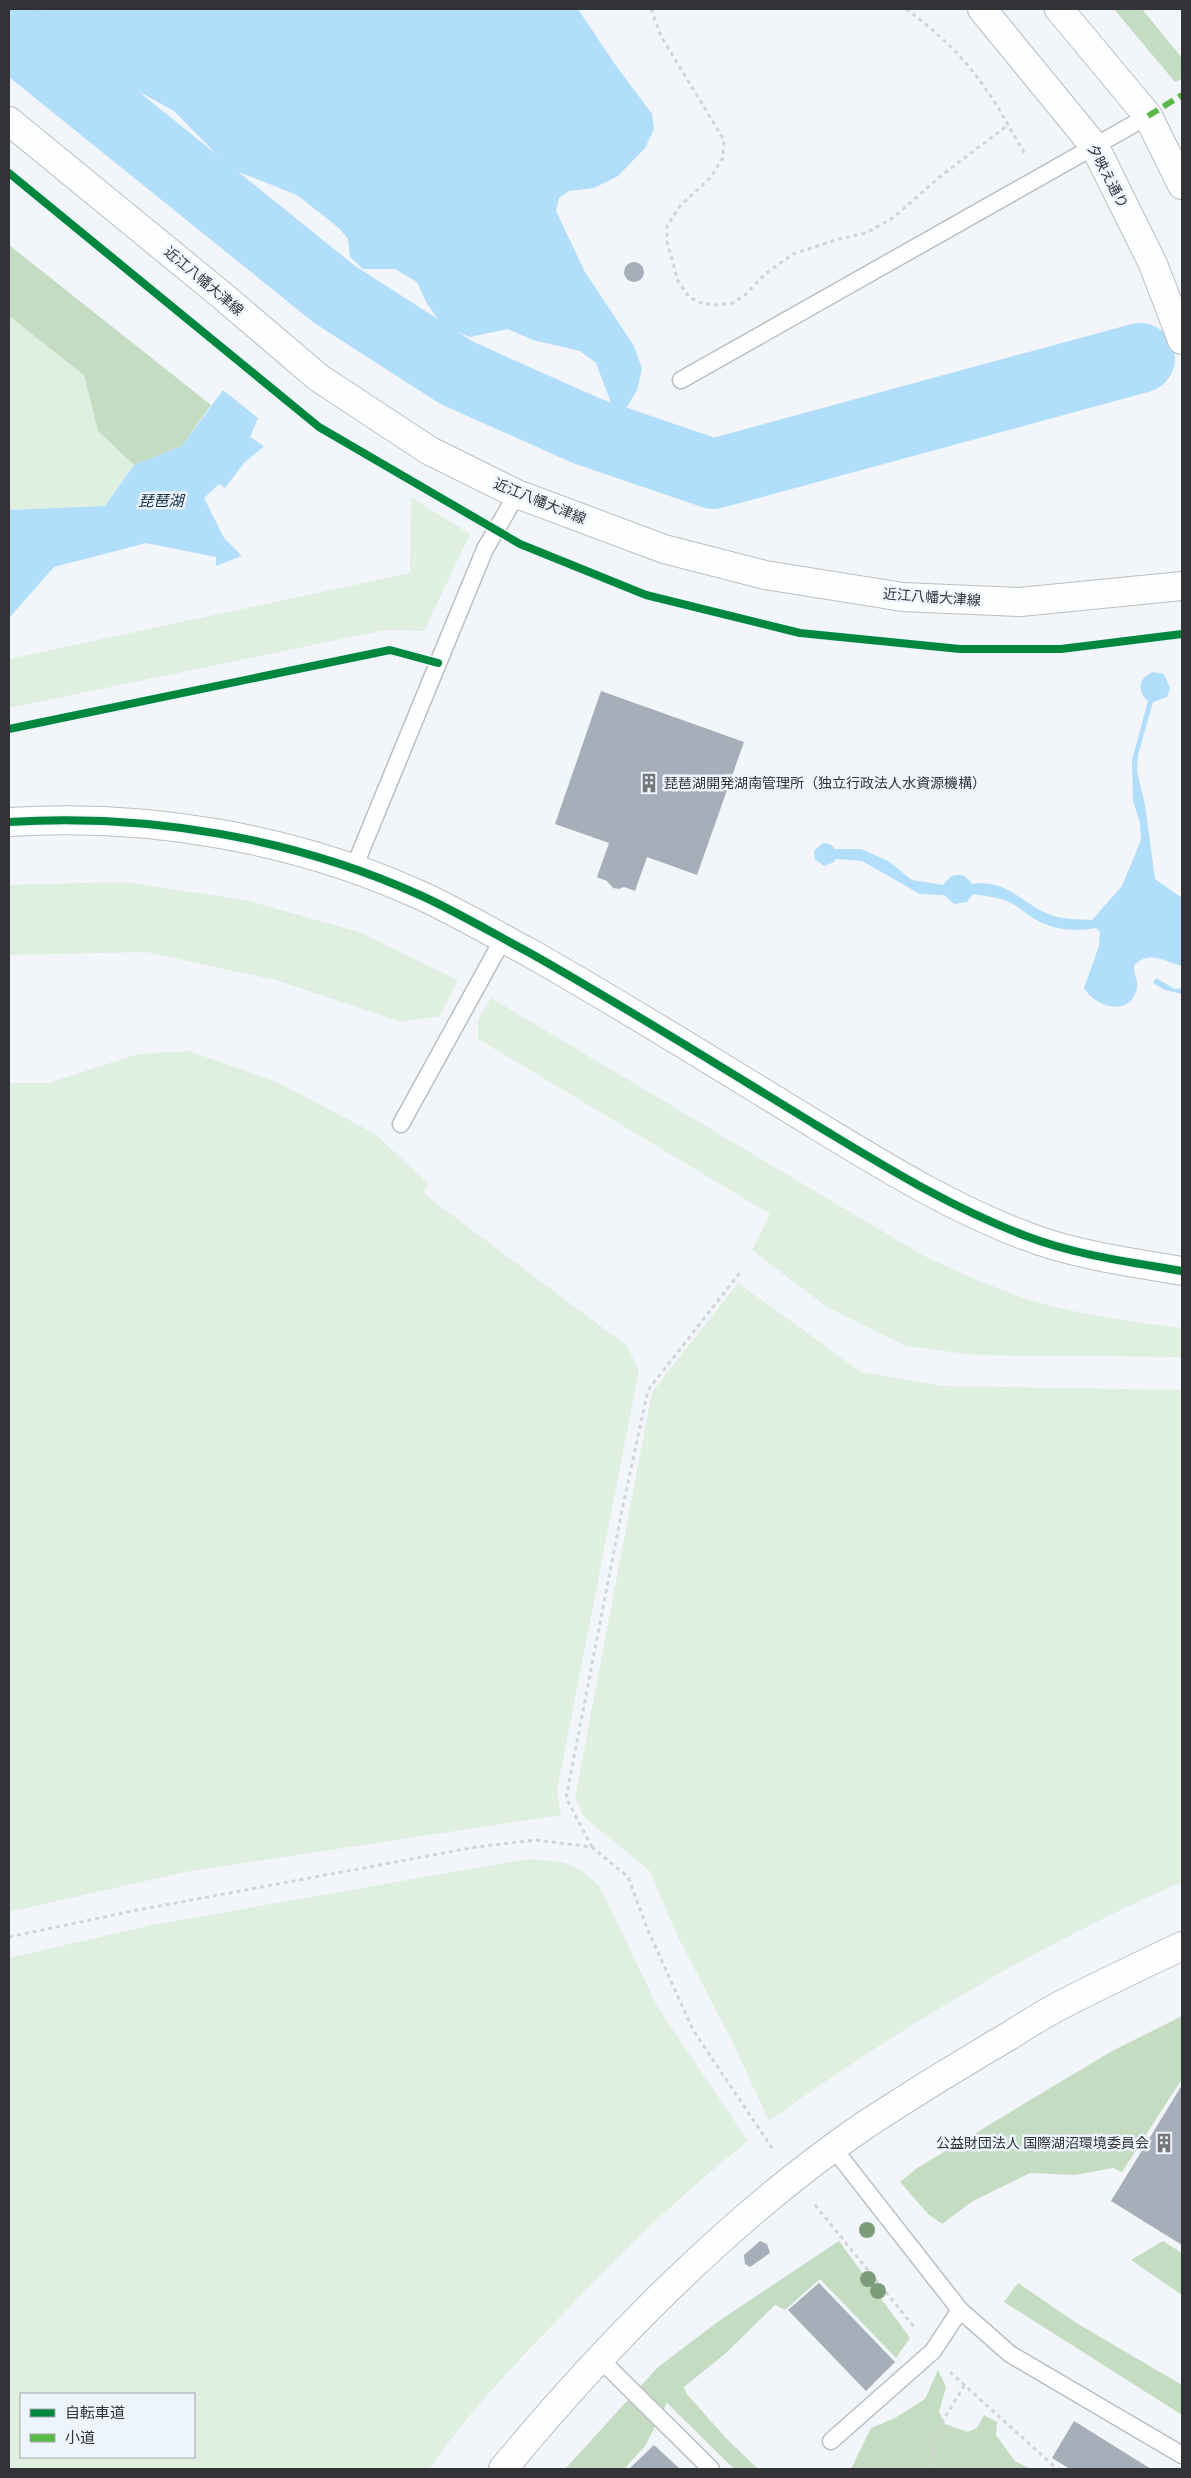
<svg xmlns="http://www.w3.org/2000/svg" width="1191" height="2478" viewBox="0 0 1191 2478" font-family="'Titillium Web','Noto Sans JP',sans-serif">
<rect width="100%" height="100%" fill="#f2f5fa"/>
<!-- green -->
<g fill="#dfefe0" fill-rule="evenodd">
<polygon points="9,316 84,375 98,431 134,465 105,506 9,510"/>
<polygon points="411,497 470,534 424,631 385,630 9,708 9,659 410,573"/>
<polygon points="124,882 245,900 359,932 458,980 440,1016 401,1022 276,980 146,952 9,955 9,885"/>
<path d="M491 998 924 1256C961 1273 997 1290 1036 1302 1083 1315 1134 1322 1182 1328V1357L975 1355 906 1346 827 1307 752 1250 770 1214 478 1039V1020Z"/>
<polygon points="189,1051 277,1082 375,1134 428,1183 424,1194 627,1346 639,1370 557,1791 561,1815 185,1872 9,1912 9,1083 49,1083 138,1054"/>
<path d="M738 1283 861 1372 942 1386 1182 1390V1882C1134 1902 1088 1926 1042 1950 947 2001 856 2058 769 2121L732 2041 677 1935 649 1870 585 1818 575 1798 652 1392Z"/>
<path d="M527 1859C562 1862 575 1860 600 1887L657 2006 748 2141C682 2193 623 2251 565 2312 517 2361 468 2413 429 2469H9V1958L152 1925ZM194 2394V2457H21V2394Z"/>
</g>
<!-- forest -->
<g fill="#c4ddc2">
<polygon points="1114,9 1142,9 1182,58 1182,79 1175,82"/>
<polygon points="9,245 211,405 182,446 134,465 98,431 84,375 9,316"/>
<polygon points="1182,2016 1182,2079 1122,2172 1113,2168 1075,2175 1030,2173 973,2201 942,2224 928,2214 900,2182 917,2168 1112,2051"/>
<polygon points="839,2241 910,2338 896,2358 820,2279 785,2310 775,2305 726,2353 684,2387 686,2393 725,2437 758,2469 734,2469 667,2403 645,2446 624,2469 565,2469 658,2367 719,2321"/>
<polygon points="1163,2241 1182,2253 1182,2295 1131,2260"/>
<polygon points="1018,2283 1078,2324 1182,2385 1182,2415 1004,2302"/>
<polygon points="938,2370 946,2387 939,2412 945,2424 968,2432 977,2428 984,2415 997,2422 996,2435 1015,2461 1031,2469 851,2469 871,2428 895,2418 925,2399"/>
</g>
<!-- water -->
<g fill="#b0defb">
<polygon points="17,9 578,9 614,63 652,114 654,129 645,148 618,176 594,188 569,191 559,198 556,211 585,272 634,346 642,369 637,390 627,407 613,408 596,363 580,351 533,340 508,329 470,337 442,325 426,302 417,282 395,269 363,269 350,257 348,239 339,228 297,195 231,169 174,111 68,52 31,26"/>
<polygon points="223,390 258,418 250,437 264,446 244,463 225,488 219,484 204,498 224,538 242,556 216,566 216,557 146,543 54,567 9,618 9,510 105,506 134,465 182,446"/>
<path d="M1154 672 1164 674 1170 688 1167 697 1153 702 1138 755 1137 771 1145 805 1155 879 1182 898V966C1164 961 1150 950 1134 965 1133 974 1140 982 1136 992 1127 1017 1094 1006 1084 988L1099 946 1100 932 1096 928C1073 932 1053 930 1033 918 1025 913 1020 907 1011 903 998 897 987 896 973 894L967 902 954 904 944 895 920 894 862 861 836 859 834 862 824 866 815 859 814 851 823 843 830 844 835 849H861L888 861 912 880 943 885 950 877C960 873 967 875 972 884 1006 879 1019 901 1046 913 1061 920 1075 919 1092 920L1122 886 1141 840 1140 823 1133 801 1132 760 1148 701C1136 691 1139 676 1154 672Z"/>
<polygon points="1156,978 1175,989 1182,988 1182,994 1165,990 1153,983"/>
</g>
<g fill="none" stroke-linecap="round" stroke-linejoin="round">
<!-- river -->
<polyline stroke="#b0defb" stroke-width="70" points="9,32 334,294 457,373 587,431 713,474 1140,358"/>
</g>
<!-- building -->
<g fill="#a6aeb9">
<circle cx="634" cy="272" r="10"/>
<polygon points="601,691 744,742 697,875 647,857 635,891 624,887 619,889 613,888 607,881 597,877 609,843 555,824"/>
<polygon points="1182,2085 1182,2245 1111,2201"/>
<polygon points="760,2241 767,2244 770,2253 750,2267 745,2264 744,2255"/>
<polygon points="819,2283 895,2362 866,2391 788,2310"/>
<polygon points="1074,2421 1151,2469 1070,2469 1052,2458"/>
<polygon points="654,2445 680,2469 629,2469"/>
</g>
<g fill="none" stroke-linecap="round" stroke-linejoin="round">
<defs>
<g id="lane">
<polyline points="681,380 1148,116"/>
<polyline points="353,870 485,549 517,494"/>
<polyline points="401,1124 503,939"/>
<polyline points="834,2149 960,2310 1010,2354 1182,2455"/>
<polyline points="601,2360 711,2469"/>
<polyline points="831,2441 933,2351 960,2310"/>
</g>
<g id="street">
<path d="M9 822C148 813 295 838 422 896 459 913 494 934 530 953 627 1008 721 1067 816 1125 884 1166 951 1208 1026 1236 1075 1255 1130 1262 1182 1271"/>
<path d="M503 2469C606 2344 734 2214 868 2123 914 2093 961 2064 1009 2036 1028 2024 1048 2011 1069 2001 1106 1982 1144 1964 1182 1946"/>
</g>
<g id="secondary">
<polyline points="982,9 1095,147 1153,264 1182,340"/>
<polyline points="1059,9 1148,116 1182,185"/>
<polyline points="9,121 219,293 319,378 430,451 517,494 664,549 765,575 903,597 1020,602 1182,586"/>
</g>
</defs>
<!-- lane casing -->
<use href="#lane" stroke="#bcbec1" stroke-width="19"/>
<!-- street casing -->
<use href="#street" stroke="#bcbec1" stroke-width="30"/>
<!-- secondary casing -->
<use href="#secondary" stroke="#bcbec1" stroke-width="30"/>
<!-- path -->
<g stroke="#d4d4d7" stroke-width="3" stroke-dasharray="4 4" stroke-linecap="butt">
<polyline points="651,9 661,36 724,140 723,158 710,178 680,206 667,226 667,242 678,281 689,297 701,303 715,305 733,303 746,294 765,274 793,254 839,239 866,233 894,217 942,175 1008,125"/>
<path d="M906 9C935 30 965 58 985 88 1000 109 1012 132 1025 154"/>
<polyline points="592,1847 566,1798 622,1510 648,1390 742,1270"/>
<polyline points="9,1937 133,1911 476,1847 536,1840 592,1847 628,1877 647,1928 693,2030 774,2151"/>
<polyline points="815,2205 915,2328"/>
<polyline points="950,2372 1057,2469"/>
<polyline points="930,2469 933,2442 945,2417 964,2386"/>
</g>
<!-- lane -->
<use href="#lane" stroke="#fdfefe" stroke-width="16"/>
<!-- street -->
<use href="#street" stroke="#fdfefe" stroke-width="28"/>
<!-- secondary -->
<use href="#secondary" stroke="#fdfefe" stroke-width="28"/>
<!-- quiet -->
<polyline stroke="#58b947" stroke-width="6" stroke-dasharray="12 6" stroke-linecap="butt" points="1148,116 1182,95"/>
<defs>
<g id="cycleway">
<polyline points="9,173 319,427 520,544 646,595 800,633 960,649 1061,649 1182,634"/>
<polyline points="9,729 390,650 438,663"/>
<path d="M9 822C148 813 295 838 422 896 459 913 494 934 530 953 627 1008 721 1067 816 1125 884 1166 951 1208 1026 1236 1075 1255 1130 1262 1182 1271"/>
</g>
</defs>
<!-- cycleway casing -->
<use href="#cycleway" stroke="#eef4fd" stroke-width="11"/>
<!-- cycleway -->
<use href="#cycleway" stroke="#00873e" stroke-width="8"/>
</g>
<!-- trees -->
<g fill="#7d9d7a">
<circle cx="867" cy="2230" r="8"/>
<circle cx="868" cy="2279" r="8"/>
<circle cx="878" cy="2291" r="8"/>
</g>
<!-- icons -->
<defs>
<symbol id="building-bare" viewBox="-9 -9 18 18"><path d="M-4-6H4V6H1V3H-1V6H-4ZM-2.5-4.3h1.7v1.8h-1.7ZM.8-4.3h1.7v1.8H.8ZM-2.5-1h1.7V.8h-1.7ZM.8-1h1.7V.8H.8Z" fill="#75777b" stroke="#eef4fd" stroke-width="2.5" paint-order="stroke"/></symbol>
</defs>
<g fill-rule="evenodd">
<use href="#building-bare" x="635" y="769" width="28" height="28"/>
<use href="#building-bare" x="1150" y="2129" width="28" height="28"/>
</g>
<g text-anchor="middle" stroke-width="5" stroke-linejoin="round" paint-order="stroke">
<!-- street labels -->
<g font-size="14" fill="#313337" stroke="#eef4fd">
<text transform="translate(1108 176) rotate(62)" y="5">夕映え通り</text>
<text transform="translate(204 281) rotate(40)" y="5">近江八幡大津線</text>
<text transform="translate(540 501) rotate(22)" y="5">近江八幡大津線</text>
<text transform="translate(932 597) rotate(4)" y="5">近江八幡大津線</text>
</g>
<!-- poi labels -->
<g font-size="14" fill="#313337" stroke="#eef4fd" text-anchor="start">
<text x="664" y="788">琵琶湖開発湖南管理所（独立行政法人水資源機構）</text>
<text x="1149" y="2148" text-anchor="end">公益財団法人 国際湖沼環境委員会</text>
</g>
<!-- water labels -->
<g font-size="15" font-style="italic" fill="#112e3e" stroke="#eef4fd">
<text x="161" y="506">琵琶湖</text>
</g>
</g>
<!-- border -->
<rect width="1191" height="2478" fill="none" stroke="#313337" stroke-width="20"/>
<!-- legend -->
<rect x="20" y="2393" width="175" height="65" fill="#eef4fd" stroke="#a2a7ae"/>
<rect x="30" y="2409" width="25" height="8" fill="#00873e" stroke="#a2a7ae"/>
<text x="65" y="2418" font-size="15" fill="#313337">自転車道</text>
<rect x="30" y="2434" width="25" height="8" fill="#58b947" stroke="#a2a7ae"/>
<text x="65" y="2443" font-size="15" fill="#313337">小道</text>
</svg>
